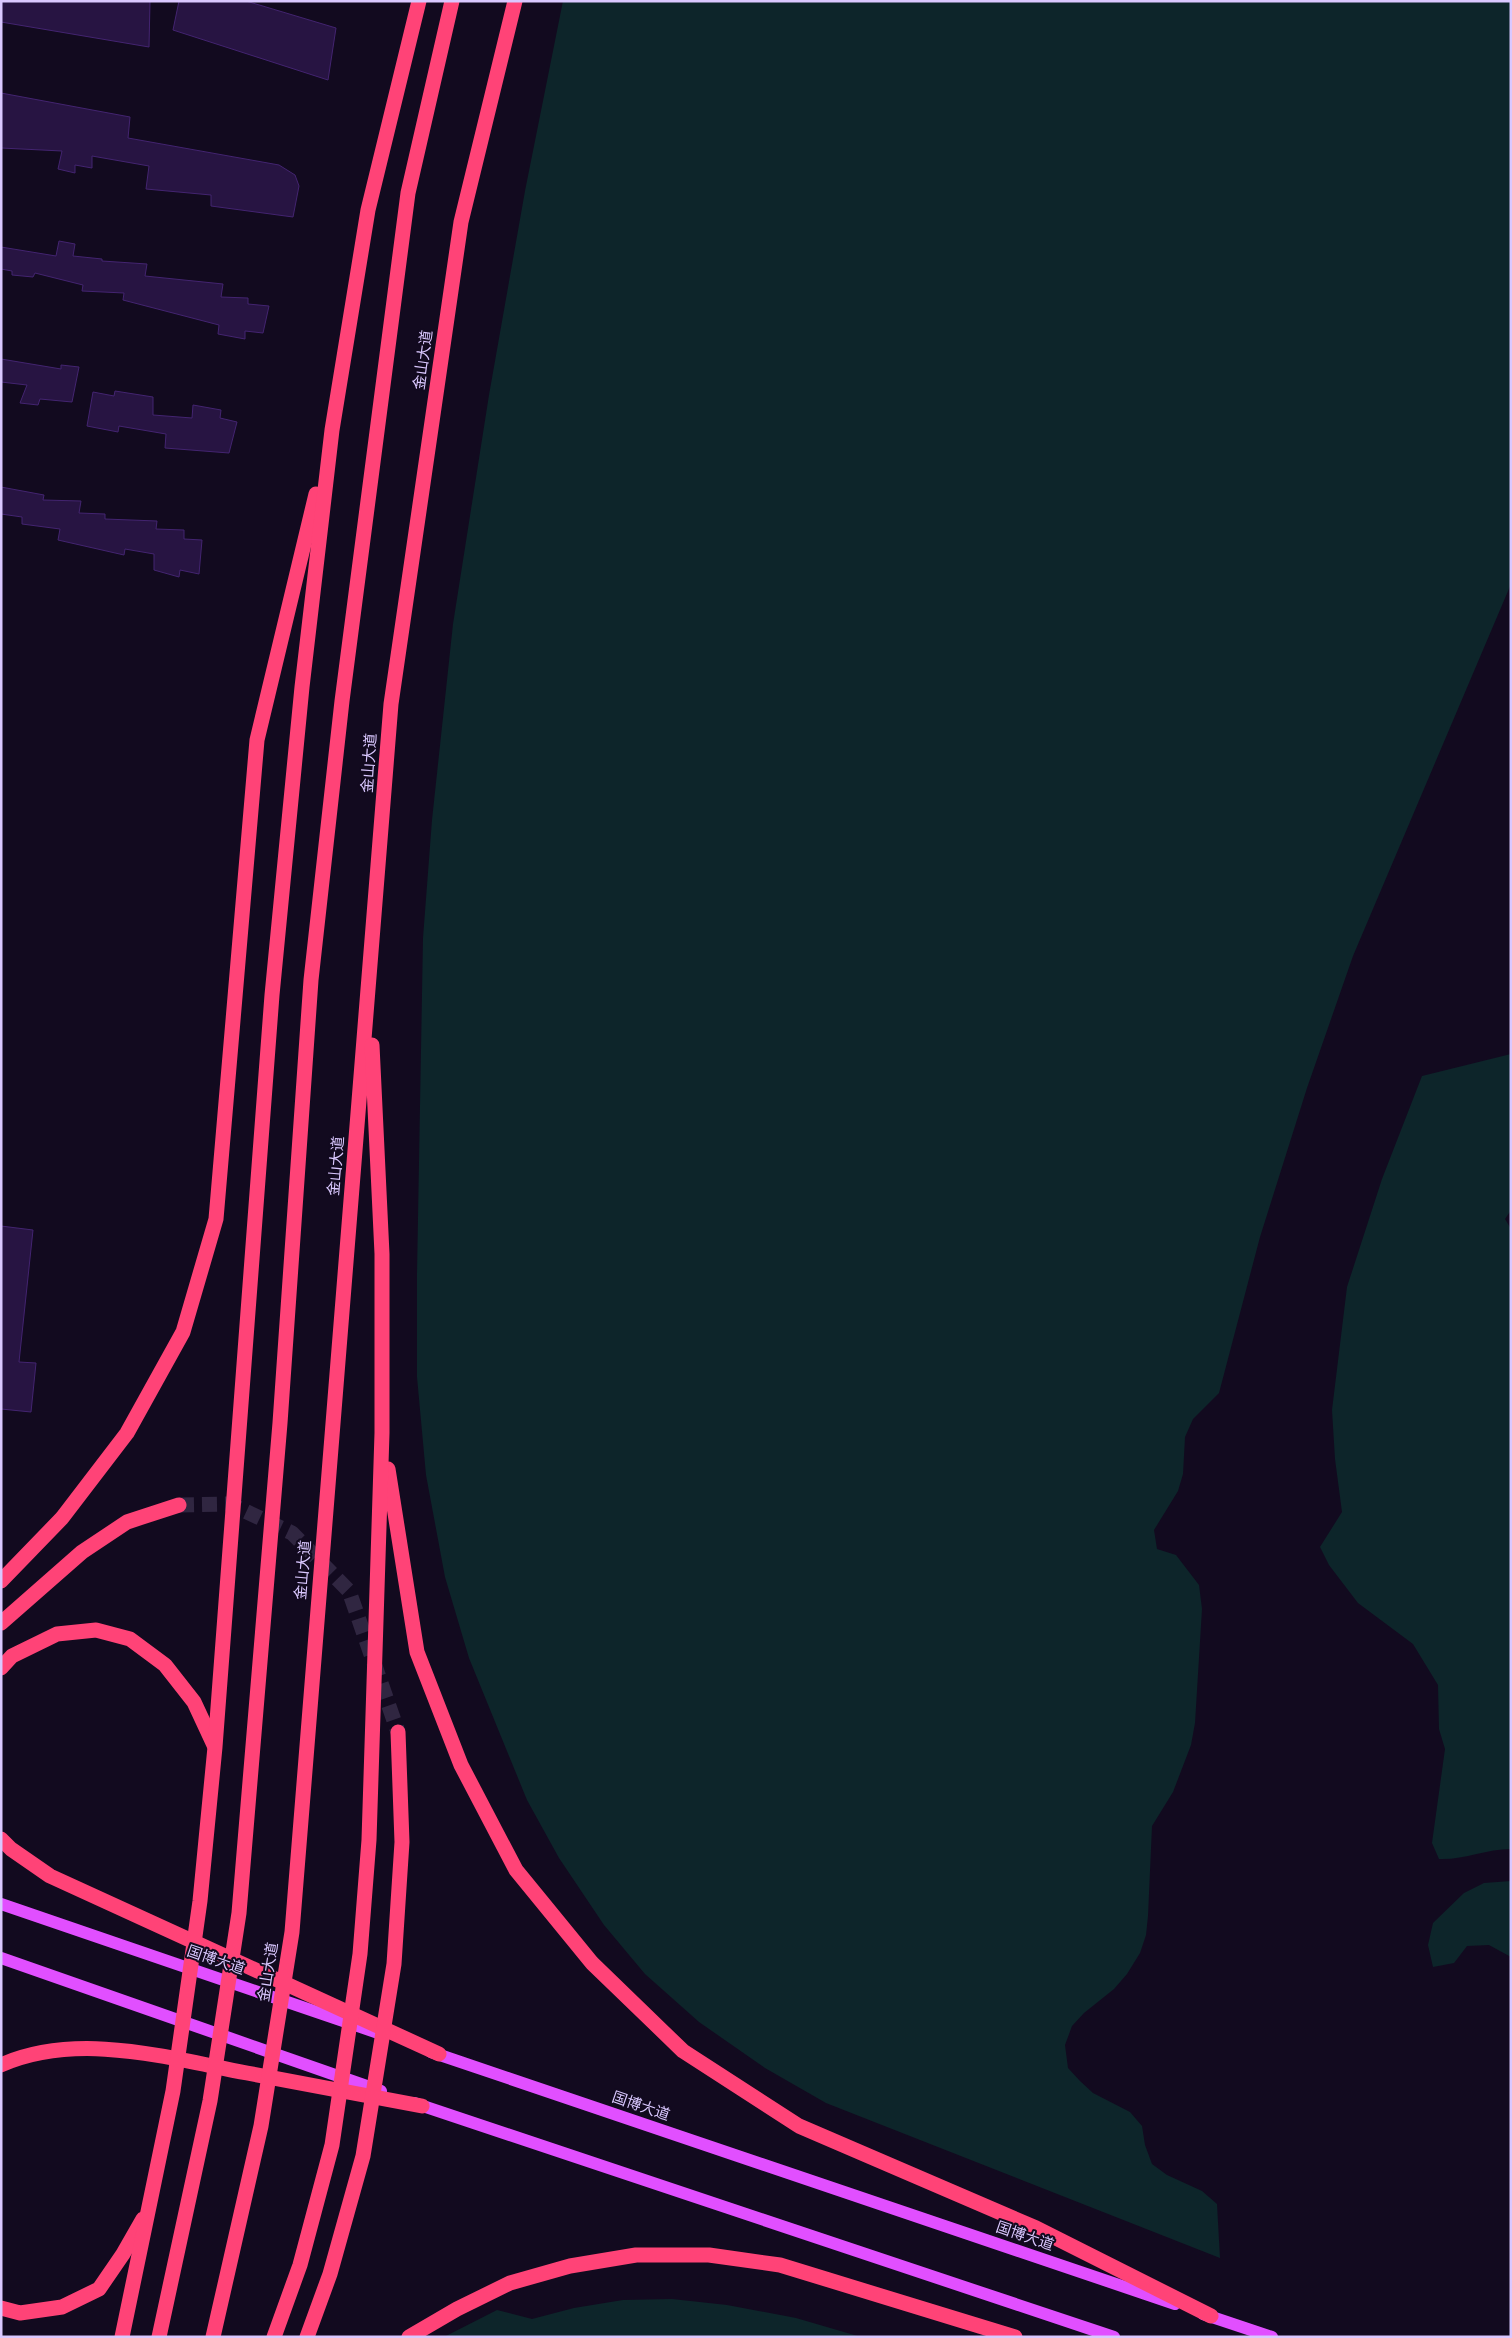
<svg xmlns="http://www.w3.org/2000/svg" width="1512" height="2338" viewBox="0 0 1512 2338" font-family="Barlow,'Noto Sans SC',sans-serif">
<rect width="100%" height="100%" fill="#120a1f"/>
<!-- green -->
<g fill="#0d252a">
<polygon points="563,1 1511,1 1511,584 1353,956 1307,1088 1260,1237 1219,1393 1193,1419 1185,1437 1183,1474 1178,1491 1154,1530 1157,1549 1176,1555 1199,1585 1202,1609 1195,1723 1191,1745 1173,1792 1152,1826 1148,1916 1146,1935 1140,1953 1127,1974 1114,1989 1084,2013 1072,2026 1065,2045 1068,2068 1080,2081 1093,2093 1130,2112 1142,2126 1145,2145 1152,2164 1167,2175 1202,2191 1217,2204 1220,2258 826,2103 765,2068 699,2022 645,1974 604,1925 559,1858 527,1800 469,1658 445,1577 426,1475 417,1377 417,1274 423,938 432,820 453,624 489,395 525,191"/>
<path d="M1511 1054V1210L1505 1219 1511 1229V1849C1486 1849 1464 1860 1439 1859L1432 1843 1445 1749 1439 1729 1438 1685 1413 1644 1358 1603 1329 1565 1320 1547 1342 1512 1335 1459 1332 1410 1347 1287 1382 1179 1422 1076Z"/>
<polygon points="1511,1881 1511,1957 1489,1945 1467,1946 1454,1963 1433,1967 1428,1945 1433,1923 1464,1893 1484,1883"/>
<polygon points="672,2299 727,2305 796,2318 861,2337 444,2337 497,2310 532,2319 574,2308 623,2300"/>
</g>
<!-- building -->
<g fill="#271442" stroke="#432470">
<polygon points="1,1 150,1 149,47 1,22"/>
<polygon points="179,1 246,1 336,28 328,80 173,30"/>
<polygon points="1,93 130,117 128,138 279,165 295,175 299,186 293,217 211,206 211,195 146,189 149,166 92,156 92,168 75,165 75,173 58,169 62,151 1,148"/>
<polygon points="59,241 75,244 73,256 102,259 102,261 147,264 145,276 223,284 221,297 248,298 248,304 269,306 263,333 245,331 245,339 218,334 219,325 123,300 124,293 82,291 83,285 35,273 33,277 12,275 12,271 1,269 1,247 56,256"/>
<polygon points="1,359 61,369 61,365 79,367 72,402 40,399 38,405 20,403 27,385 1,382"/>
<polygon points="115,391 153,397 153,415 192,418 193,405 221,410 220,418 237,422 229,453 165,448 166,434 119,426 118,432 87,426 93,392 114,396"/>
<polygon points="1,487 44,495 43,500 81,501 79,513 105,514 105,519 157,521 156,529 184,530 184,539 202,540 199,574 180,570 179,577 154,570 154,554 125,549 124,555 58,540 60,529 22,524 22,517 1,514"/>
<polygon points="1,1226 33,1230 19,1362 36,1363 31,1412 1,1409"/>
</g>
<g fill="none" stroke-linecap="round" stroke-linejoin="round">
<!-- highway-tunnel -->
<polyline stroke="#302641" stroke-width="15" stroke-dasharray="15 8" stroke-linecap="butt" points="179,1505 230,1504 292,1533 349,1591 398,1732"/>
<!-- major -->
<g stroke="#e14fff" stroke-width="12">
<polyline points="1,1904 384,2035"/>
<polyline points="1,1958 381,2091"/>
<polyline points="431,2052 1175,2304"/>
<polyline points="414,2103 1114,2337"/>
<polyline points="1203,2314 1272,2337"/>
</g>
<!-- highway -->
<g stroke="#ff4377" stroke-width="15">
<polyline points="388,1469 417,1652 461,1765 516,1870 592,1963 683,2051 799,2126 1036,2228 1211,2316"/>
<polyline points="1,1581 62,1518 127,1433 183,1332 216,1219 257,740 316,494"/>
<polyline points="1,1623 82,1552 127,1522 179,1505"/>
<polyline points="1,1668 12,1656 57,1634 96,1630 130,1639 165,1665 194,1702 214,1745"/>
<polyline points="1,1839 11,1849 50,1876 439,2054"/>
<path d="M1 2065C78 2031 168 2058 247 2073 305 2084 363 2095 422 2106"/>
<polyline points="1,2308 20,2313 62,2307 99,2289 123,2254 143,2219"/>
<polyline points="122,2337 173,2091 200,1901 215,1747 272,995 302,687 332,430 368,210 419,1"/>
<polyline points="159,2337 210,2101 239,1913 280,1423 311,980 342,701 408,193 452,1"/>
<polyline points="213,2337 261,2126 292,1932 391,704 461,222 515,1"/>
<polyline points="274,2337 300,2265 332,2145 360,1954 369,1840 382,1433 382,1254 372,1045"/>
<polyline points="307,2337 330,2274 363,2156 394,1964 402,1842 398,1732"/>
<polyline points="409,2337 457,2309 510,2283 570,2266 636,2255 709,2255 780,2265 1015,2337"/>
</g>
</g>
<g text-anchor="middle" stroke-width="4" stroke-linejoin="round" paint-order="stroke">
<!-- street labels -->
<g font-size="15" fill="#dac8ff" stroke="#120a1f">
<text transform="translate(423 360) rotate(-82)" y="5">金山大道</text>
<text transform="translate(369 763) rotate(-86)" y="5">金山大道</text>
<text transform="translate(336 1166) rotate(-85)" y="5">金山大道</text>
<text transform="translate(303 1570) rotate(-85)" y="5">金山大道</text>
<text transform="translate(216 1960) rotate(19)" y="5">国博大道</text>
<text transform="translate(268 1972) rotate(-81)" y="5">金山大道</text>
<text transform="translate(641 2106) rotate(19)" y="5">国博大道</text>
<text transform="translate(1025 2236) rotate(19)" y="5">国博大道</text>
</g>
</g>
<!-- border -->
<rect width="1512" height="2338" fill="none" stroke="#dac8ff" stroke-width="5"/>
</svg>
